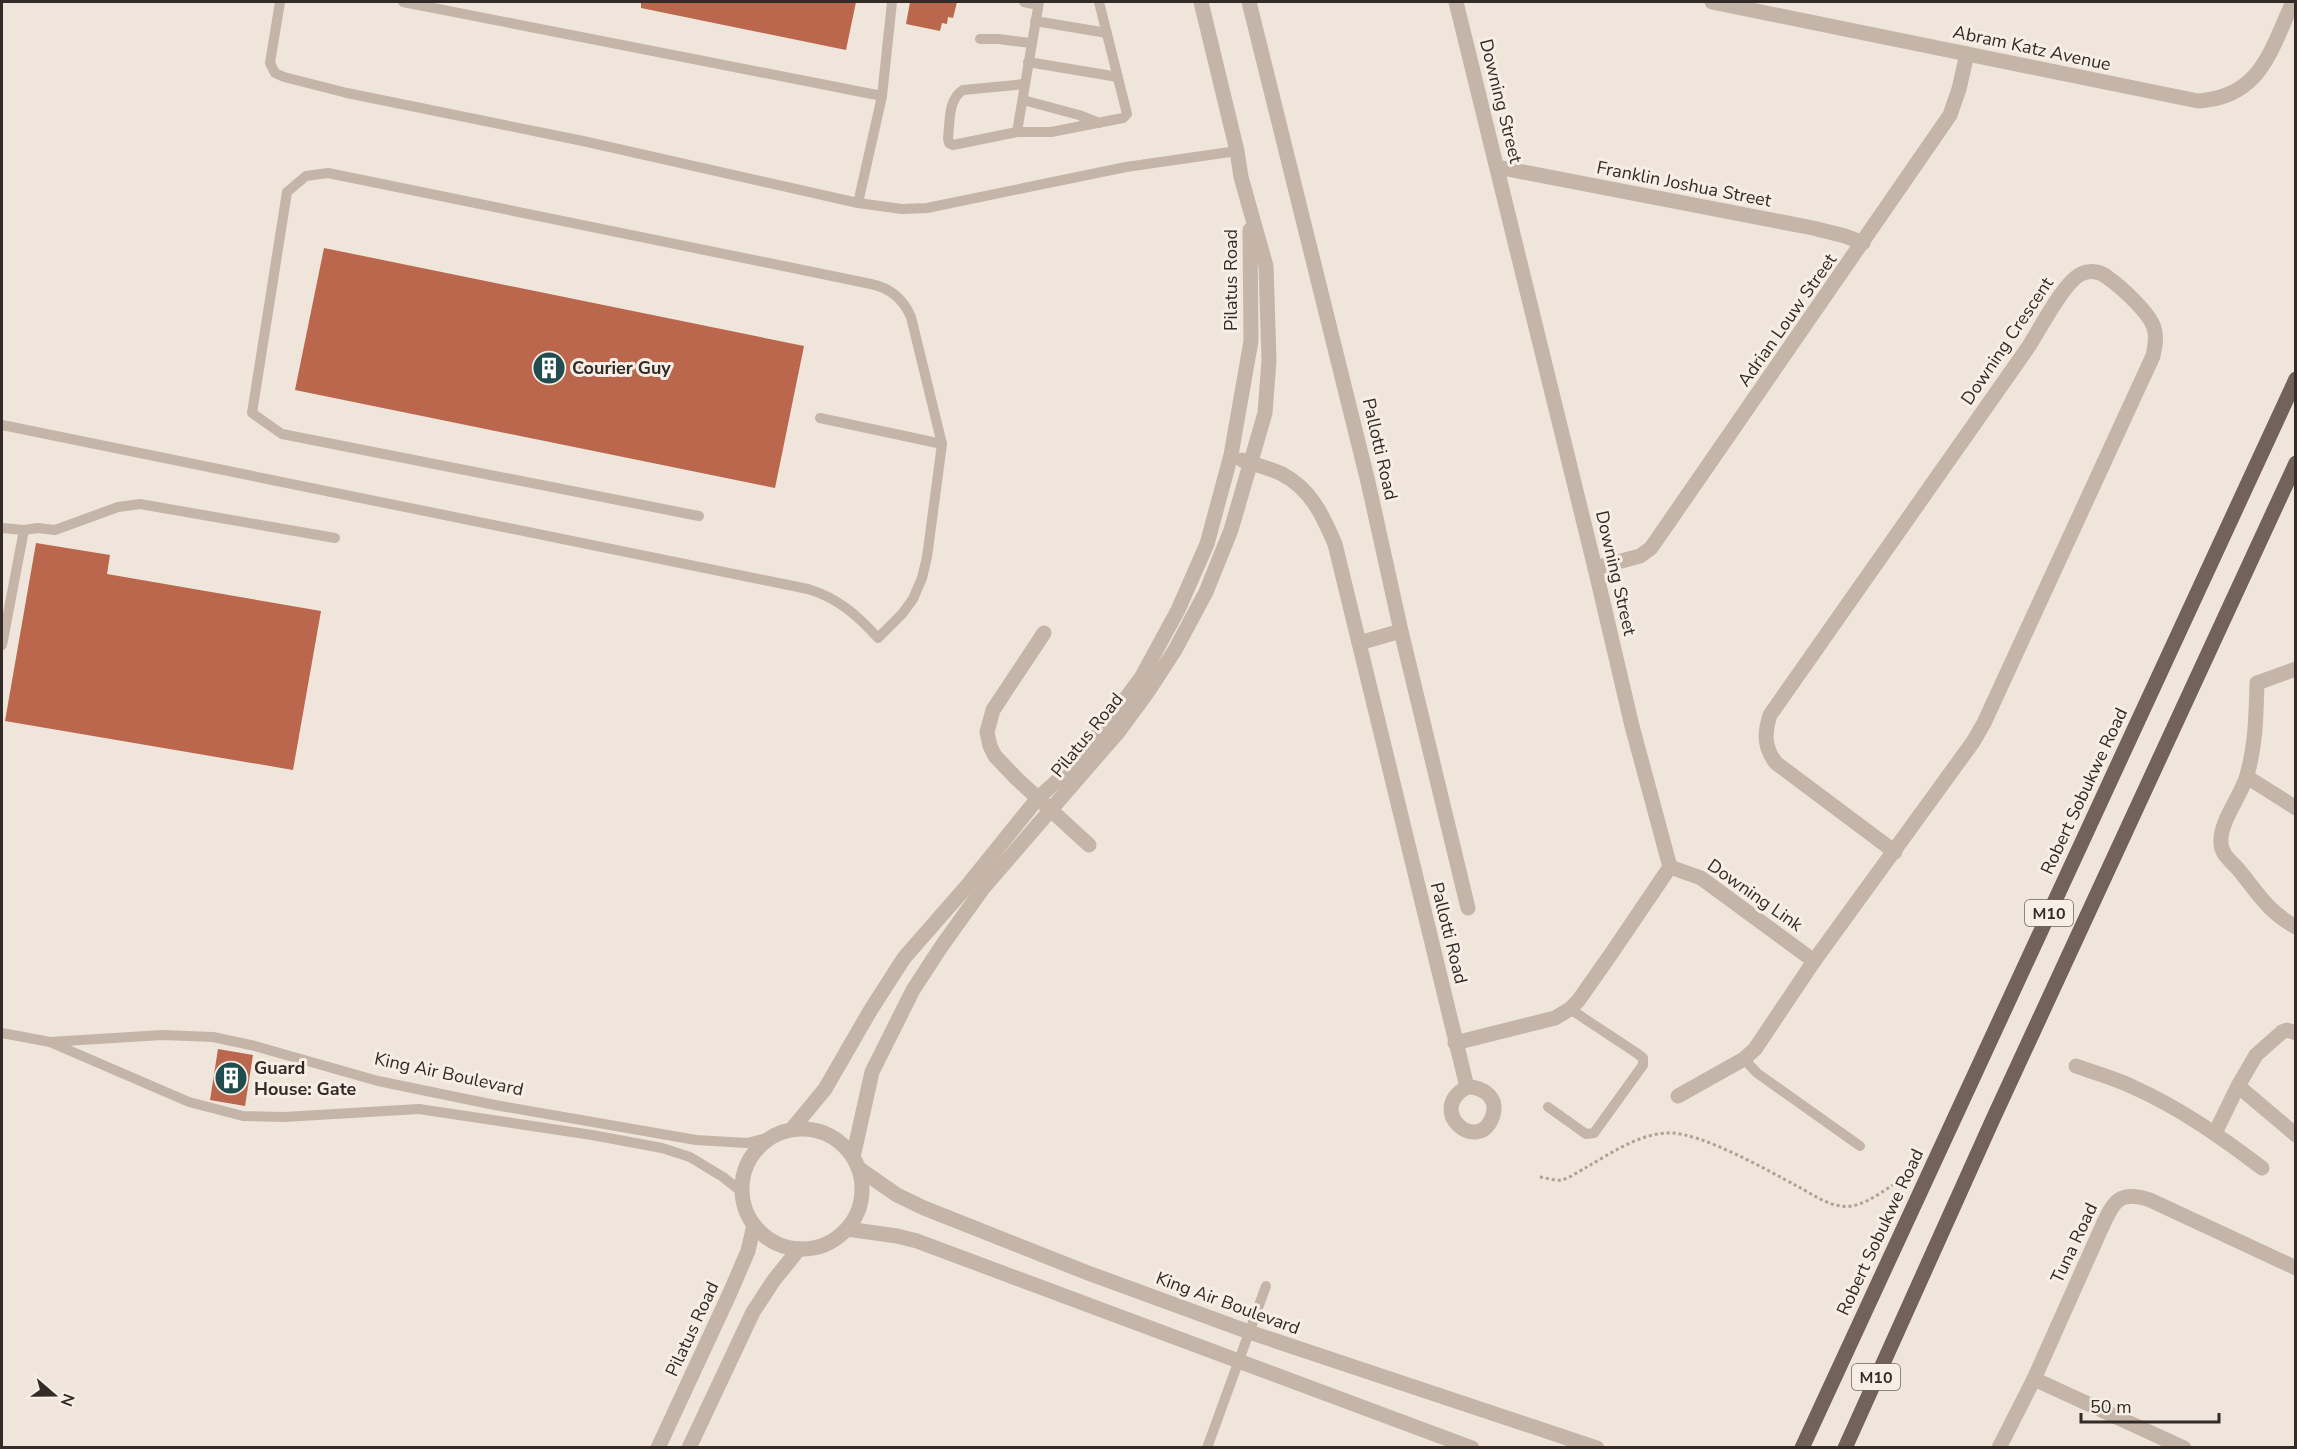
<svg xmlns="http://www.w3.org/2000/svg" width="2297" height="1449" viewBox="0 0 2297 1449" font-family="'Nunito Sans',sans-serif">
<rect width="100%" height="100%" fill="#efe5da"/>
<!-- building -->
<g fill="#ba674d">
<polygon points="641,2 856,2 846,50 641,8"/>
<polygon points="910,2 957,2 953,18 948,17 947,24 942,23 940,31 906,24"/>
<polygon points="324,248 804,346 775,488 295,390"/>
<polygon points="36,543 110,555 107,574 321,611 293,770 5,721"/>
<polygon points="218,1049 253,1055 245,1106 210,1100"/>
</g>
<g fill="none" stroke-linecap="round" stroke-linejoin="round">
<!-- path -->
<path stroke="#b19f92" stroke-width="3" stroke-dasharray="3 3" stroke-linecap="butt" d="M1540 1177C1547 1178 1555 1181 1562 1180 1570 1178 1579 1171 1587 1167 1611 1153 1642 1132 1671 1133 1704 1134 1767 1170 1797 1186 1814 1195 1832 1209 1852 1206 1872 1202 1891 1185 1908 1175"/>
<!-- service -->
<g stroke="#c5b5a8" stroke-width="10">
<polyline points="280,2 270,63 275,73 284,77 347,93 583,141 858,203 902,209 927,208 1126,167 1237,151"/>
<polyline points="403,2 882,96"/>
<polyline points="1024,2 1038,5"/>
<polyline points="1035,21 1107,33"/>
<polyline points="980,39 998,39 1031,43"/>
<polyline points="1028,62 1118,77"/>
<path d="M1025 84 963 90C948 99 950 122 948 138L949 143 953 145 1017 132H1051L1123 118 1127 114 1099 2"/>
<polyline points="1023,100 1079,115 1099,123"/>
<polyline points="1017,132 1039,2"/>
<polyline points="858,203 882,96 892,2"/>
<polyline points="820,418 942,444"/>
<path d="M2 425 808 589C838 598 857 615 878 638L902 614 913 599 922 578 927 557 942 444 911 317C903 298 890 288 871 284L328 173 306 176 287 192 252 413 282 434 699 516"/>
<polyline points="2,528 24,530 38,528 55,530 118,507 140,504 335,538"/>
<polyline points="2,645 24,530"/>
<polyline points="2,1033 50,1042 162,1035 213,1037 255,1046 378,1081 495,1105 696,1140 747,1143 770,1137"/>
<polyline points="52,1043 189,1102 243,1116 284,1117 419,1109 592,1135 662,1148 690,1157 723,1177 742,1192"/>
<polyline points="1744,1059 1757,1073 1860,1146"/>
<polyline points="1548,1107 1586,1134 1594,1133 1643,1065 1643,1058 1638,1054 1570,1009"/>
<polyline points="1207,1448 1266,1286"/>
</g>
<!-- minor -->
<g stroke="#c5b5a8" stroke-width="15">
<polyline points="1249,2 1368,482 1401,631 1468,908"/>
<path d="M1712 2 2198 101C2261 97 2270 51 2293 2"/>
<polyline points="1497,167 1813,228 1845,236 1863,243"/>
<polyline points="1595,568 1640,556 1651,548 1950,115 1959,89 1967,54"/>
<polyline points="1044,633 993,710 987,732 990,746 995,756 1017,779 1089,845"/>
<polyline points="1359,643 1401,631"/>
<path d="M2296 669 2257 683C2256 714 2256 744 2247 775 2242 795 2219 822 2221 843 2221 854 2231 861 2238 869 2258 893 2267 911 2296 927"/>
<polyline points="2247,777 2296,808"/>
<polyline points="1670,867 1701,878 1814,961"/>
<polyline points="1455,1043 1555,1018 1570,1009 1578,1001 1611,954 1670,867 1632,726 1595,568 1456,2"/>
<path d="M2076 1066C2095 1073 2115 1078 2133 1087 2180 1108 2221 1137 2262 1168"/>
<polyline points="2238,1086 2296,1135"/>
<path d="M1678 1096 1744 1059 1755 1049 1814 961 1973 742 1984 723 2153 356C2155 347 2157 337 2154 328 2150 313 2120 286 2107 277 2100 271 2089 270 2081 274 2064 282 2040 329 2029 346L1770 715C1764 734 1764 747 1776 763L1895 852"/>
<polyline points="2215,1133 2238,1086 2256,1055 2282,1032 2287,1030 2296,1033"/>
<polyline points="2034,1379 2184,1448"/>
<path d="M1999 1448 2034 1379 2101 1229C2113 1203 2118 1189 2150 1200L2296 1268"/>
</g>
<!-- tertiary -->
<g stroke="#c5b5a8" stroke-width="15">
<path d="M1242 460C1255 465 1270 468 1282 474 1311 489 1323 516 1335 544L1467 1087"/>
<path d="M1467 1087C1483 1087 1498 1097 1493 1115 1480 1157 1424 1111 1467 1087Z"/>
<circle cx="802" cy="1189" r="60"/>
<polyline points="792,1129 825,1089 870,1011 904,958 967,886 1038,798 1066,773 1105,726 1141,678 1178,610 1207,544 1231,455 1251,341 1250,230"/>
<polyline points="853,1157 872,1072 913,990 941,947 984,887 1119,731 1149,690 1175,650 1206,592 1231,530 1265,413 1269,360 1266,266 1241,177 1237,151 1201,2"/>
<polyline points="858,1168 897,1195 924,1208 1088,1273 1249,1332 1597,1448"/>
<polyline points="847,1229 897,1236 917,1241 1472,1448"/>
<polyline points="658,1448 729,1295 748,1251 754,1225"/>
<polyline points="689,1448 753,1312 774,1280 799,1249"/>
</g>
<!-- primary -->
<g stroke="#73625a" stroke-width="15">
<polyline points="1802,1448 2296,379"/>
<polyline points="1845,1448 1993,1119 2296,463"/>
</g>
</g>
<!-- icons -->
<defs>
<symbol id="building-disc" viewBox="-11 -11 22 22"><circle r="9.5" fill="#214d50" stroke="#f7efe6"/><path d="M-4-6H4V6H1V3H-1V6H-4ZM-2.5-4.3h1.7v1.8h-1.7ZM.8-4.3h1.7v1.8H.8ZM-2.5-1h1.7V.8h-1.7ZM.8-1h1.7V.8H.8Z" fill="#fff"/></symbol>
</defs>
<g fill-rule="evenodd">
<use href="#building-disc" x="530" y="349" width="38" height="38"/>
<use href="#building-disc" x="212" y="1059" width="38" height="38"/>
</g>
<g text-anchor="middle" stroke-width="6" stroke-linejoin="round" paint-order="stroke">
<!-- shield labels -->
<g fill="#f7efe6" stroke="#6e6660" stroke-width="1.5">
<rect x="2025" y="900" width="48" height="26" rx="4.5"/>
<rect x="1852" y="1364" width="48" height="26" rx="4.5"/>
</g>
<g font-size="16" font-weight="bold" fill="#332b27">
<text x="2049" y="919">M10</text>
<text x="1876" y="1383">M10</text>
</g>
<!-- street labels -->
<g font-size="18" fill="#332b27" stroke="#f7efe6">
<text transform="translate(2032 48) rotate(12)" y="6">Abram Katz Avenue</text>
<text transform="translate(1501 101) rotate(76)" y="6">Downing Street</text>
<text transform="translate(1684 184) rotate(11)" y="6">Franklin Joshua Street</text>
<text transform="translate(1231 280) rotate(-90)" y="6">Pilatus Road</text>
<text transform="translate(1787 320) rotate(-55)" y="6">Adrian Louw Street</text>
<text transform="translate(2007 341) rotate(-56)" y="6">Downing Crescent</text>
<text transform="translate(1380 449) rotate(77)" y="6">Pallotti Road</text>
<text transform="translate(1616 573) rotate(77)" y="6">Downing Street</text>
<text transform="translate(1087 735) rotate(-51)" y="6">Pilatus Road</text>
<text transform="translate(2084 791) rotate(-65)" y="6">Robert Sobukwe Road</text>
<text transform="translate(1755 895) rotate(35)" y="6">Downing Link</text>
<text transform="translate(1449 933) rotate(76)" y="6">Pallotti Road</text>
<text transform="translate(449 1074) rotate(12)" y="6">King Air Boulevard</text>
<text transform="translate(1880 1232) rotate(-65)" y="6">Robert Sobukwe Road</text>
<text transform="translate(2074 1243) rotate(-65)" y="6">Tuna Road</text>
<text transform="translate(1228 1303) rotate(20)" y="6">King Air Boulevard</text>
<text transform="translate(692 1329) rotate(-65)" y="6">Pilatus Road</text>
</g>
<!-- poi labels -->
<g font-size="18" font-weight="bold" fill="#332b27" stroke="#f7efe6" text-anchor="start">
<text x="572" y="374">Courier Guy</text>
<text x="254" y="1074">Guard<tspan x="254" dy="21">House: Gate</tspan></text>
</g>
</g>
<!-- border -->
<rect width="2297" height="1449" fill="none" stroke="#332b27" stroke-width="6"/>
<!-- north arrow -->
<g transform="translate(54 1395) rotate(110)" stroke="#f7efe6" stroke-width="4.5" paint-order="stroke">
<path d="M0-4.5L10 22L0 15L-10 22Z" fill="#332b27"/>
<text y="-9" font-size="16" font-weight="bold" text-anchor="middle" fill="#332b27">N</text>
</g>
<!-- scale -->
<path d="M2081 1413v9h138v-9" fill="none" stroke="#332b27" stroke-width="3"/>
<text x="2090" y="1413" font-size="18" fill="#332b27" stroke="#f7efe6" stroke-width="4.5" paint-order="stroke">50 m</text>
</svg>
